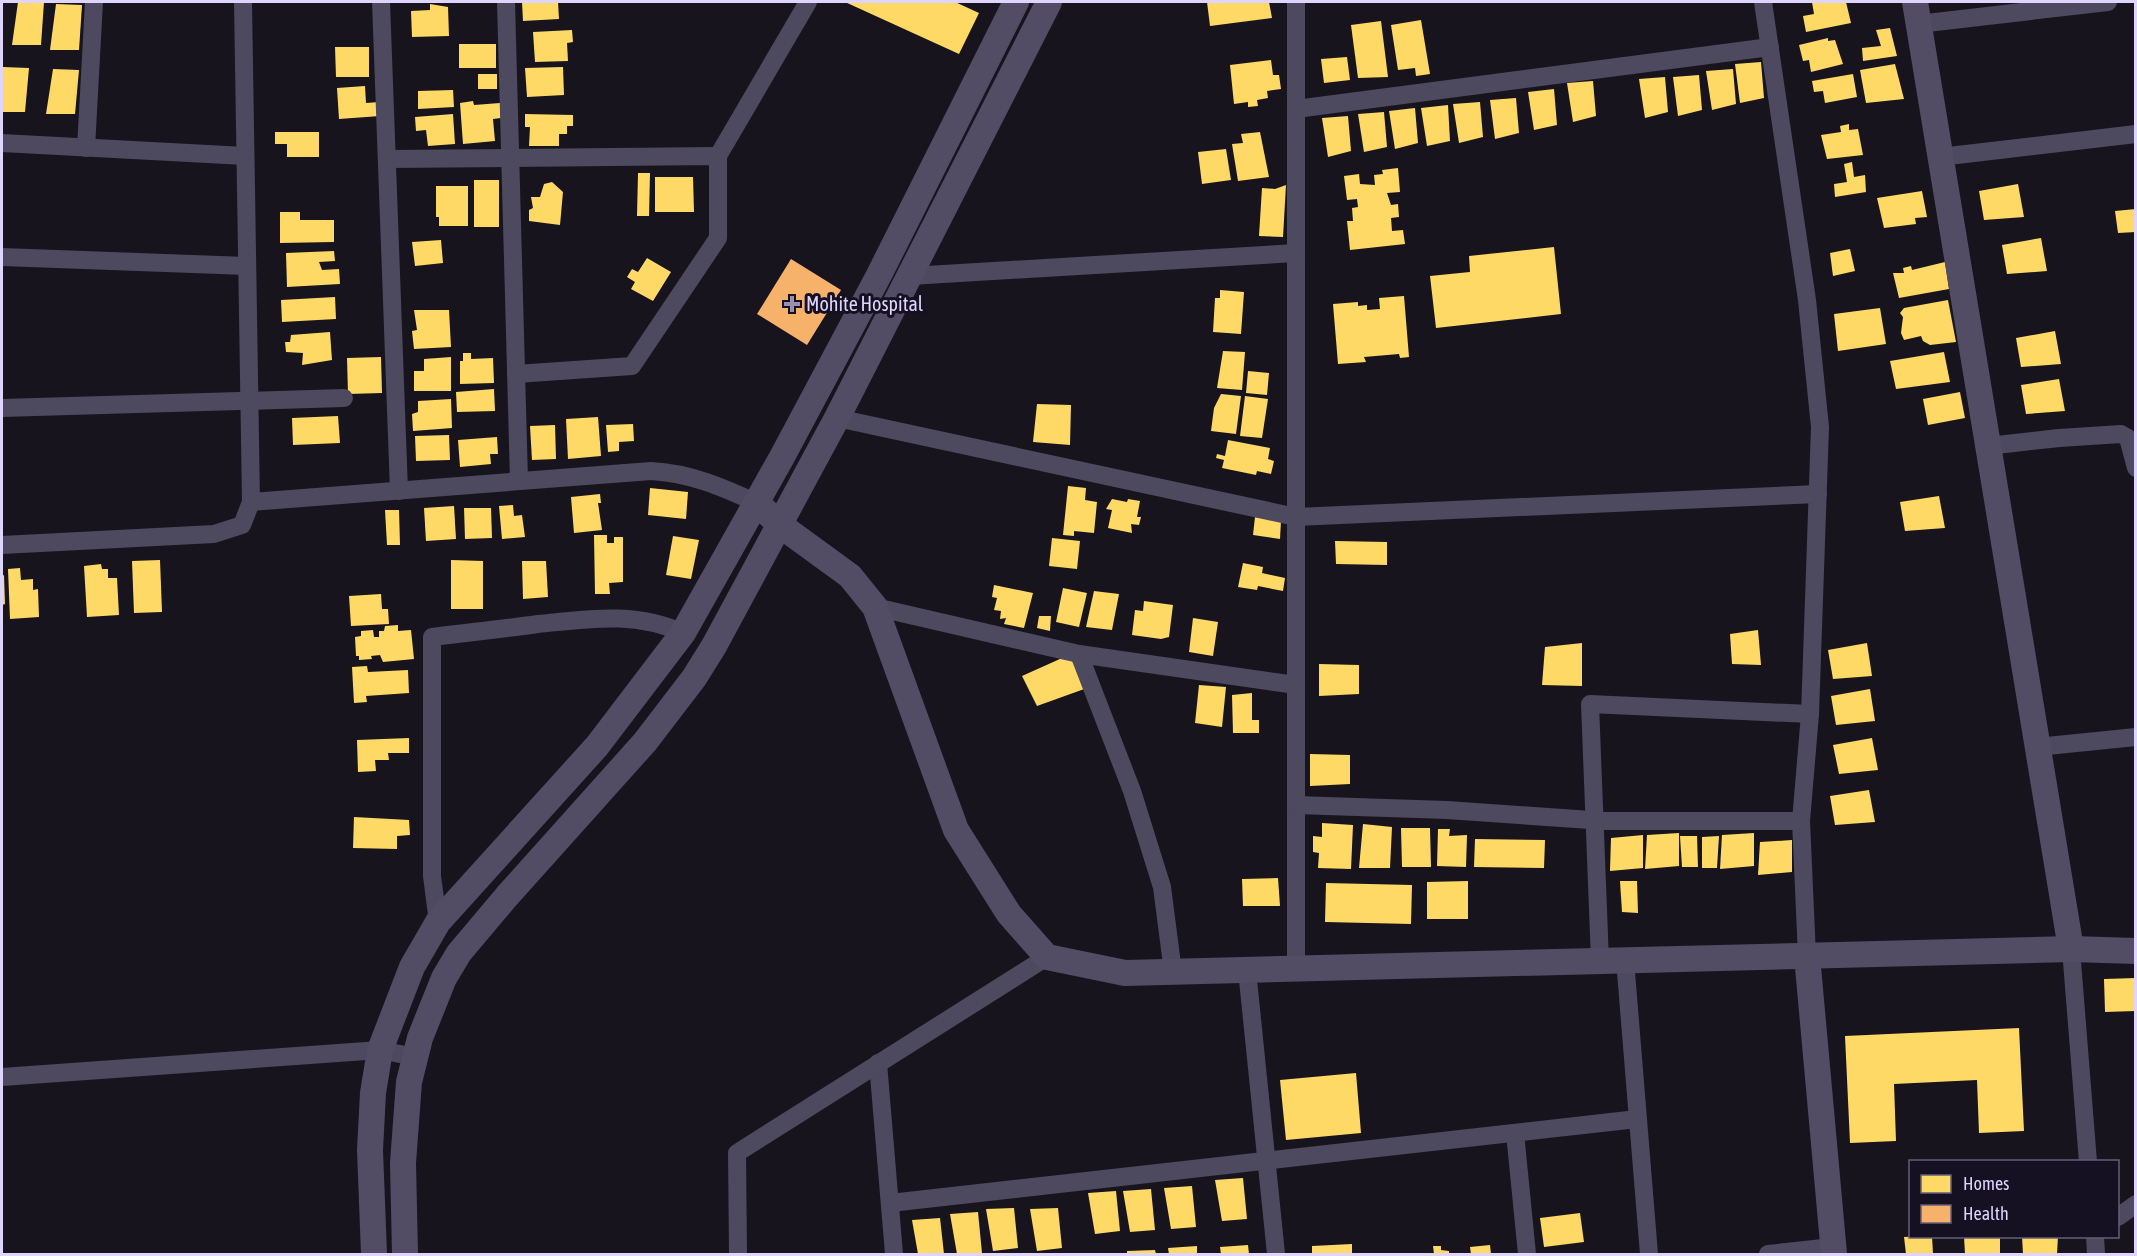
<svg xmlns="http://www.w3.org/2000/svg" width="2137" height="1256" viewBox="0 0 2137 1256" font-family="'Asap Condensed',sans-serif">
<rect width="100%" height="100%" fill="#17141e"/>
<!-- homes -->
<g fill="#ffd966">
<polygon points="18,2 44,2 41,45 12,45"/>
<polygon points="522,2 558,2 559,19 523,21"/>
<polygon points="845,2 955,2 979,13 959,54"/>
<polygon points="1207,2 1269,2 1272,18 1210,26"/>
<polygon points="1812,2 1846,2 1851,23 1806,32 1803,16 1814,14"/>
<polygon points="56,4 82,5 79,50 50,50"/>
<polygon points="430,4 448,7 449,36 412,37 411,11 430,10"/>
<polygon points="1421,20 1430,74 1416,76 1415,68 1398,70 1391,25"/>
<polygon points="1381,21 1388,77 1358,78 1351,25"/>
<polygon points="1890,28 1897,56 1863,61 1862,48 1881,46 1876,30"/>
<polygon points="572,30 573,42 567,43 568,61 535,62 533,32"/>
<polygon points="1828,38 1828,41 1835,40 1843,64 1811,72 1809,60 1803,61 1799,45"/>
<rect x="459" y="44" width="37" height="24"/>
<polygon points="335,47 369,47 369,77 336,77"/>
<polygon points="1347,57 1350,80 1324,83 1321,59"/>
<polygon points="1271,60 1273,75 1279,75 1281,89 1267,91 1268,98 1257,100 1258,106 1248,107 1248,102 1234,104 1230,65"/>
<polygon points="1761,62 1764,98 1740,103 1735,64"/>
<polygon points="1895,64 1904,99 1866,103 1860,70"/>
<polygon points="3,67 29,68 25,112 2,112"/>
<polygon points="563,67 564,95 527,97 525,68"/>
<polygon points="53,69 79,70 75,114 46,114"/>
<polygon points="1733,69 1736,104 1712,110 1706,71"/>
<rect x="478" y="74" width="19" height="15"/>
<polygon points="1853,74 1857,97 1825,103 1823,91 1814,92 1812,81"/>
<polygon points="1699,75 1702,110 1678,116 1673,77"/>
<polygon points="1665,77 1668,112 1645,118 1639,79"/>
<polygon points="1593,81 1596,116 1573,122 1567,83"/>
<polygon points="365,86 366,103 379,102 380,116 339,119 337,88"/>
<polygon points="1554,89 1557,125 1534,130 1528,92"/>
<polygon points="453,90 454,107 418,109 418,91"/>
<polygon points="1516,98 1519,133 1495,139 1490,100"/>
<polygon points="473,101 474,105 500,103 501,118 493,119 495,141 463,144 460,103"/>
<polygon points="1480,102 1483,137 1459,143 1453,104"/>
<polygon points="1448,105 1450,141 1427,146 1421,108"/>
<polygon points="1415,108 1418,143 1395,149 1389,111"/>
<polygon points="1384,112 1387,147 1364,152 1358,114"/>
<polygon points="453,114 455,144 428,146 426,130 416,131 415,117"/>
<polygon points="525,114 573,115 573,126 567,126 567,134 559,134 559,146 529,146 530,127 525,127"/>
<polygon points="1348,116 1351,151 1328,157 1322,118"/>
<polygon points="1849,124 1849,130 1858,129 1863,155 1827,159 1821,135 1841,132 1840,126"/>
<polygon points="275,132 319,132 319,157 287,157 287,144 275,144"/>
<polygon points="1260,132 1269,177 1238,181 1232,144 1243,143 1241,134"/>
<polygon points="1226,149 1231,180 1202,184 1198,152"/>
<polygon points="1852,162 1854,177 1865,175 1866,192 1835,197 1834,184 1847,182 1844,164"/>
<polygon points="1398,168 1400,192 1387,193 1391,205 1398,204 1399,217 1391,218 1392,231 1403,230 1405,244 1350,250 1347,221 1353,221 1352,208 1358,207 1357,199 1347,200 1344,176 1359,174 1360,184 1375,185 1374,175 1383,174 1382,170"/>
<polygon points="638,173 650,173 649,216 637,216"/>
<polygon points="655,177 693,177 694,212 655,212"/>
<rect x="474" y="180" width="25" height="47"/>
<polygon points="552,182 563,192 560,225 529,221 529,210 533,208 531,197 540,197 544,184"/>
<polygon points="2018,184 2024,217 1984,220 1979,191"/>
<polygon points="1286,185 1283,237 1259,236 1262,188 1275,189"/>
<polygon points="436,186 468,186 468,226 439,226 439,217 436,217"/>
<polygon points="1922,191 1927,217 1915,218 1916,224 1884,228 1877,198"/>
<polygon points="2136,209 2136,232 2118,233 2115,211"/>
<polygon points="280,212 300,212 300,220 334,220 334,242 280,243"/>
<polygon points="2041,238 2047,271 2007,274 2002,245"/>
<polygon points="441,240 443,263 415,266 412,242"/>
<polygon points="1554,247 1561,314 1436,328 1430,276 1470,272 1469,256"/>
<polygon points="1850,249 1855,271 1833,276 1830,253"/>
<polygon points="334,251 335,261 319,262 322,270 339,269 340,284 287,287 286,253"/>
<polygon points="647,258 671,272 653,301 631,289 635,282 627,277 632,269 638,272"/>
<polygon points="1945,262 1949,289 1899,298 1893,273 1904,273 1903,268 1911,266 1912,270"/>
<polygon points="1220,290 1244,292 1241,334 1213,332 1215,298 1220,298"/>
<polygon points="1404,296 1409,357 1400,358 1399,354 1364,357 1366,362 1338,364 1333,304 1358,302 1358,306 1367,305 1367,310 1380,309 1379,298"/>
<polygon points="335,297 336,319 282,322 281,300"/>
<polygon points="1948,300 1956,342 1930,345 1923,341 1921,336 1904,340 1901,333 1903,317 1900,313 1904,308"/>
<polygon points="1880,308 1886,344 1838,351 1834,314"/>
<polygon points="414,310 449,310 451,347 414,349 412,331 417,330"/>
<polygon points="2055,331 2061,364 2021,367 2016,338"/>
<polygon points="330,332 332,360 302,365 303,353 286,352 285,342 290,342 291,335"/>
<polygon points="1223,351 1245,352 1242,390 1217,388"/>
<polygon points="1944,352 1950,382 1896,389 1890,361"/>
<polygon points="463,353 471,353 471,359 493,358 494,383 460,384 460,361 463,361"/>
<polygon points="381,357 382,393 348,394 347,358"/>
<polygon points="451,357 451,391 414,391 414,371 424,371 424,359"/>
<polygon points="1248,371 1269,373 1267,395 1246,393"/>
<polygon points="2059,379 2065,411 2026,414 2021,385"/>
<polygon points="494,389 495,411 457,412 456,392"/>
<polygon points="1960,392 1965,418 1928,425 1923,399"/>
<polygon points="1221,394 1241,396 1236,434 1211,431 1214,408"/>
<polygon points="1245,396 1268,399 1262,438 1240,436"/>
<polygon points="451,399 452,428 413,431 412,414 418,412 418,401"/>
<polygon points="1037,404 1071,405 1070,445 1033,442"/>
<polygon points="338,416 340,443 293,445 292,418"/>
<polygon points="598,417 601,456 568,459 566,419"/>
<polygon points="633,424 634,441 619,442 619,451 608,452 606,425"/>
<polygon points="555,425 556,459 532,460 530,426"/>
<polygon points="449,435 450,460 416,461 415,436"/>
<polygon points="497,437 498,454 490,454 491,464 460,467 458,440"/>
<polygon points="1228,440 1270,448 1268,459 1274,461 1271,474 1257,471 1256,475 1222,468 1224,460 1216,458 1217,454 1225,456"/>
<polygon points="1068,486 1086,488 1085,500 1097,502 1094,533 1074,531 1074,536 1063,535"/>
<polygon points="650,488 688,492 686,519 648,515"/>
<polygon points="600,494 601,503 598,503 602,530 574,533 571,497"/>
<polygon points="1939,496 1945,528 1905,531 1900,502"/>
<polygon points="1112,499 1127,502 1128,499 1140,501 1137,517 1141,517 1139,525 1131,524 1132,533 1108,528 1112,510 1106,509"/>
<polygon points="513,505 514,516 522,515 525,537 502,539 499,506"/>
<polygon points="454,506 456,539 426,541 424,508"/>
<polygon points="464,508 491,508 492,538 465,539"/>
<polygon points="385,510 399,510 400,545 387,545"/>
<polygon points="1255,517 1281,521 1280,539 1253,535"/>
<polygon points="594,535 607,535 607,543 614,543 614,537 623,537 623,582 609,583 610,594 595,594"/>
<polygon points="673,536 699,540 691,579 666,575"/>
<polygon points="1052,538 1080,541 1077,569 1049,566"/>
<polygon points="1335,541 1387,542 1387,565 1336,564"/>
<polygon points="160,560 162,612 134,613 132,561"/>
<polygon points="451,560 483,561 483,609 451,609"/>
<polygon points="522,561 546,561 548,597 523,599"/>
<polygon points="1243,563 1263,567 1262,573 1285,578 1283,591 1258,586 1257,590 1238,587"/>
<polygon points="101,564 102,569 108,569 108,578 117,578 119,615 87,617 84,566"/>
<polygon points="20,568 21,580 33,579 33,590 38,589 39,617 10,619 8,569"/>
<polygon points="4,575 5,604 2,605 2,576"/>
<polygon points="994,585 1033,593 1024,628 1004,624 1006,618 1000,619 1001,611 994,610 997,598 992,597"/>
<polygon points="1063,588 1087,593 1079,627 1056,622"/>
<polygon points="1094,591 1119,594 1112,630 1086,627"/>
<polygon points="381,594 382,609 388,609 389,624 351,626 349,596"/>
<polygon points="1144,601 1173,605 1169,637 1161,639 1132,635 1135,610 1143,611"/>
<polygon points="1039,616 1051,616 1050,631 1037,628"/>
<polygon points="1193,618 1218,622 1213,656 1189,652"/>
<polygon points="398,625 398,631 411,630 414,659 383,662 380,655 371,656 372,659 359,660 359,656 356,656 355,637 361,636 361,631 373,630 374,637 379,637 379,631 384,631 385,626"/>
<polygon points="1758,630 1761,665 1732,664 1730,634"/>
<polygon points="1582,643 1582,686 1542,685 1545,647"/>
<polygon points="1867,643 1872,676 1833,679 1828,650"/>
<polygon points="1071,654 1087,688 1037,706 1022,676"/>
<polygon points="1319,664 1359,665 1359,694 1319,696"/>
<polygon points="367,666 368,672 408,670 409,693 366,696 367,702 354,703 352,667"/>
<polygon points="1199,685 1226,687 1222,727 1195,723"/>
<polygon points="1870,689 1875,721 1836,725 1831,696"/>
<polygon points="1252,693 1252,720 1259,720 1259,733 1233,733 1232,695"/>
<polygon points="409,738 409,753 388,753 389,760 375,760 376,771 358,772 357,740"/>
<polygon points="1872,738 1878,770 1839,774 1833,745"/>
<polygon points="1310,754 1350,755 1350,784 1310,786"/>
<polygon points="1869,790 1875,822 1835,825 1830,796"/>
<polygon points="354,817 409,820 410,835 397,836 397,849 353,848"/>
<polygon points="1322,823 1353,825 1351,869 1318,868 1319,853 1313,852 1313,836 1322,837"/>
<polygon points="1363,824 1392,827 1390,868 1359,868"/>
<polygon points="1401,828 1430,828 1431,867 1402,867"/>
<polygon points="1438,829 1450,829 1449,836 1467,835 1466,867 1437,866"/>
<polygon points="1679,833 1679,866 1645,869 1647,835"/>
<polygon points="1754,833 1754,866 1720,869 1722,835"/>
<polygon points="1643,835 1643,868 1610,871 1611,838"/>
<polygon points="1680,836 1697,836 1698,867 1682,867"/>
<polygon points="1719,836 1717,868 1702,868 1702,837"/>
<polygon points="1475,839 1545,840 1544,868 1474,867"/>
<polygon points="1792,840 1792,872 1758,875 1760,842"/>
<polygon points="1278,878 1280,906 1243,906 1242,879"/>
<polygon points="1468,881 1468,919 1427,919 1427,882"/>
<polygon points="1620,881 1637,881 1638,913 1622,912"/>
<polygon points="1326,883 1412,885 1411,924 1325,922"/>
<polygon points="2136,978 2136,1011 2105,1012 2104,979"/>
<polygon points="2019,1028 2024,1131 1979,1133 1977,1080 1894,1084 1896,1141 1850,1143 1845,1036"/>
<polygon points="1356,1073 1361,1133 1286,1140 1280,1080"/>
<polygon points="1243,1178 1247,1219 1222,1221 1215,1180"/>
<polygon points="1192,1186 1196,1227 1171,1229 1164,1188"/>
<polygon points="1151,1189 1155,1230 1130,1232 1123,1191"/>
<polygon points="1116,1191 1120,1231 1095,1234 1088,1193"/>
<polygon points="1014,1208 1018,1248 993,1251 986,1209"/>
<polygon points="1058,1208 1062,1248 1037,1251 1030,1209"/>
<polygon points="978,1212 982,1253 957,1254 950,1214"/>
<polygon points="1580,1213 1584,1242 1544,1247 1540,1218"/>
<polygon points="940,1218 944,1254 918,1254 912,1220"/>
<polygon points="1932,1236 1933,1254 1906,1254 1904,1237"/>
<polygon points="1964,1236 2000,1236 2000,1254 1965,1254"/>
<polygon points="2022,1236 2058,1236 2057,1254 2023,1254"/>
<polygon points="1352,1244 1352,1254 1312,1254 1312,1246"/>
<polygon points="1248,1245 1249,1254 1221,1254 1220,1247"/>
<polygon points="1490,1245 1491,1254 1471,1254 1470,1247"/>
<polygon points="1197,1246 1197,1254 1169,1254 1168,1248"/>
<polygon points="1433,1246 1441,1246 1441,1250 1449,1251 1449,1254 1434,1254"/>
<polygon points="1155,1250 1156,1254 1127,1254 1127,1251"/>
</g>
<!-- health -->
<polygon fill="#f6b26b" points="791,259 841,290 807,345 757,314"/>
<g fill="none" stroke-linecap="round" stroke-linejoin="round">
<!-- street -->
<g stroke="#4d495e" stroke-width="18">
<polyline points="381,2 399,491"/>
<polyline points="506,2 519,481"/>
<polyline points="1296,2 1296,969"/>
<polyline points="1763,2 1807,300 1820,427 1810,714 1801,821 1807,956"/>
<polyline points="1918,24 2108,2"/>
<polyline points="1296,109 1770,47"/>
<polyline points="2,143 245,156"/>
<polyline points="86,148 94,2"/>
<polyline points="718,156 808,2"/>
<polyline points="1940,157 2136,134"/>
<polyline points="387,159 718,156 718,238 632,366 516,374"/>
<polyline points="2,257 247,266"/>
<polyline points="910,276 1296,253"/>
<polyline points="2,408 344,398"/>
<polyline points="837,418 1296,517 1818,494"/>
<polyline points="1988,446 2059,438 2121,434 2128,438 2136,468"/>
<path d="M251 502 651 471C690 473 722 487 757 503"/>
<polyline points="2,545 214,534 242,525 251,502 243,2"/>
<polyline points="875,607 1079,654 1296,685"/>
<polyline points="1079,654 1132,791 1162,887 1173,972"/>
<polyline points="2037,747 2136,737"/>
<polyline points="1296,805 1447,810 1605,821 1801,821"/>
<path d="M438 922 432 876V637C467 633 502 629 538 624 589 619 635 611 683 633"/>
<polyline points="2071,949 2088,1162"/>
<polyline points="1625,960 1649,1254"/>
<polyline points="1600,961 1590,704 1810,714"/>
<polyline points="1247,970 1276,1254"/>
<polyline points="878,1063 894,1254"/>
<polyline points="2,1077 380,1050 415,1057"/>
<polyline points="1515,1133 1527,1254"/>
<polyline points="890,1203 1637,1119"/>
<polyline points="2118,1217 2136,1204"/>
<polyline points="2095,1236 2096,1254"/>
<polyline points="738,1254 737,1153 1047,957"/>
<polyline points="1768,1254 1833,1247"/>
</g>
<!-- secondary -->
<g stroke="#524c64" stroke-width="26">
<polyline points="1915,2 2071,949"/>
<polyline points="757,503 780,525 850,576 875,607 956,830 1009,914 1047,957 1125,973 2071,949 2136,951"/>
<polyline points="1807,956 1834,1254"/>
<polyline points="374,1254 370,1150 373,1093 380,1050 412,967 438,922 597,746 683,633 782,457 879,275 1016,2"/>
<polyline points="405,1254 403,1163 409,1082 420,1038 444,978 459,953 507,896 645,742 694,678 714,646 837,418 1049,2"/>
</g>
</g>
<!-- markers -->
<path fill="#9891ae" stroke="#151022" stroke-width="2" d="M789 295h6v6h6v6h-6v6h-6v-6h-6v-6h6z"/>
<g text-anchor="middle" stroke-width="6" stroke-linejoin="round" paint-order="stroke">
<!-- poi labels -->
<g font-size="20" fill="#ded4fc" stroke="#151022" text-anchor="start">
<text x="806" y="311">Mohite Hospital</text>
</g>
</g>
<!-- border -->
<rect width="2137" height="1256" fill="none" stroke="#ded4fc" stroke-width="6"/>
<!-- legend -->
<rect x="1909" y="1160" width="210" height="78" fill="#151022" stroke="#655e79" stroke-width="1.5"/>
<rect x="1921" y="1175" width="30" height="18" fill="#ffd966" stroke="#655e79" stroke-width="1.5"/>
<text x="1963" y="1190" font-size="18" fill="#ded4fc">Homes</text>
<rect x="1921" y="1205" width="30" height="18" fill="#f6b26b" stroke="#655e79" stroke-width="1.5"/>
<text x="1963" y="1220" font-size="18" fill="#ded4fc">Health</text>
</svg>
